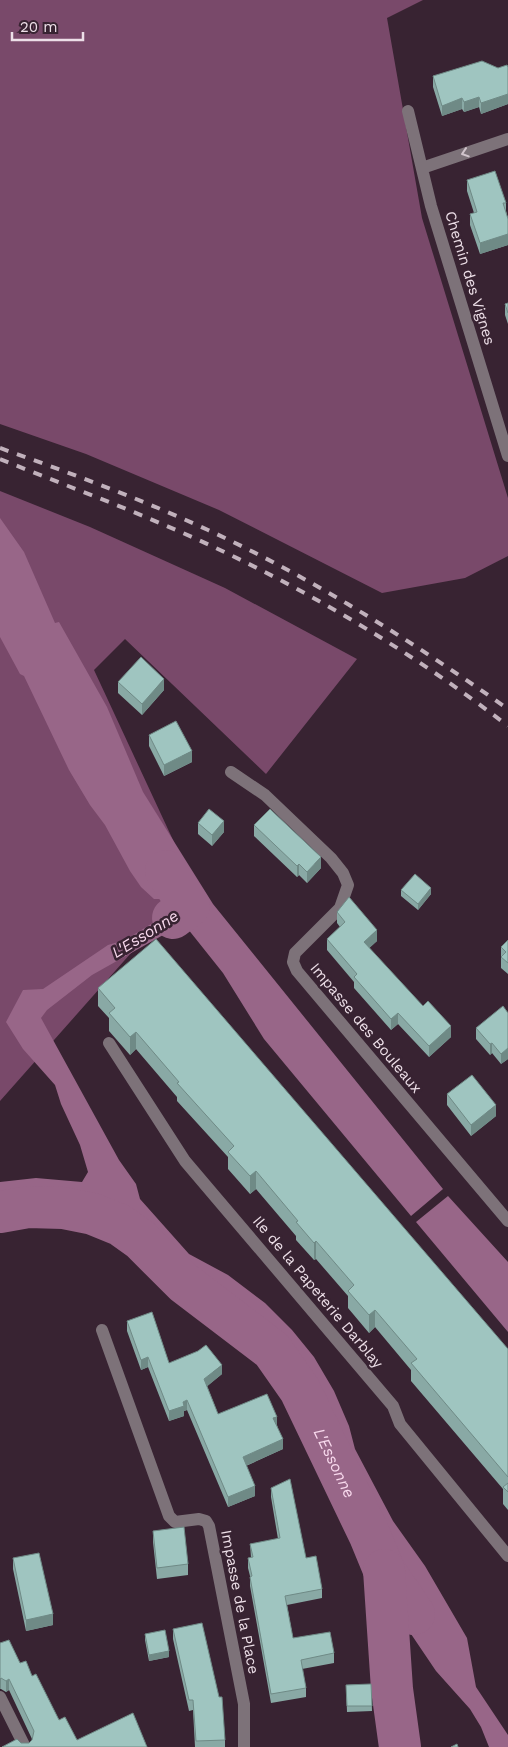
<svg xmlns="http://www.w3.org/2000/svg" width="508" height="1747" viewBox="0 0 508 1747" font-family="'Work Sans',sans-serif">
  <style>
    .forest { fill: #79496a }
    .water { fill: #986688 }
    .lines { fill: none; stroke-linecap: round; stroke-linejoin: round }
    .river { stroke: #986688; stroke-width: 42 }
    .minor { stroke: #7d7279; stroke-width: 12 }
    .rail { stroke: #c1b1bc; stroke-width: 4; stroke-dasharray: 9 9; stroke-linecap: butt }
    .wall { fill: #89a9a5 }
    .shaded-wall { fill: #6f8a86 }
    .building { fill: #9fc5c0; stroke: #6f8a86 }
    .oneway { stroke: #d1c4cc }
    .labels { text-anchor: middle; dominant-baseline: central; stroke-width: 5; stroke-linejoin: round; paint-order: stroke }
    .street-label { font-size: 15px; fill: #eddfe8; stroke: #382332 }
    .water-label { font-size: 16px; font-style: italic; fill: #f8d9ed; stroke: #382332 }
  </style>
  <rect width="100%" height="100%" fill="#382332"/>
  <path class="forest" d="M0 0H423L387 18 422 218 508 498V556L465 578 382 593 219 510 86 454 0 424Z
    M0 491 90 527 225 588 357 659 266 774 125 639 94 670 193 883 0 1101Z"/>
  <path class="water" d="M0 518 24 552 55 623 59 622 107 707 143 792 213 904 443 1189 411 1216 264 1039 223 973 164 899H154L141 887 130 871 105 825 90 805 69 770 24 676 20 674 0 637Z
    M169 913 176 922 172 930 92 975 47 1010 41 1018 119 1160 136 1184 140 1199 189 1254 228 1275 265 1303 292 1330 314 1357 334 1391 349 1426 355 1449 393 1521 425 1566 467 1638 476 1687 508 1735V1747H489L481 1727 470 1709 436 1671 411 1634 397 1606 370 1536 300 1390 272 1350 184 1283 141 1240 120 1225 93 1214 64 1208 28 1207 0 1212V1182L36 1178 82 1182 88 1172 80 1145 61 1104 55 1085 23 1049 6 1022 23 990 43 989 108 945 125 940Z
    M448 1196 508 1262V1332L416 1222Z"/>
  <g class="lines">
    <g class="river">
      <path d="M166 871 189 906 173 918"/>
      <path id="s1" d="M0 1212 28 1207 63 1208 93 1214 120 1225 141 1240 184 1283 272 1350 300 1390 370 1536 384 1570 414 1614"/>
      <path d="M384 1570 392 1689 400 1747"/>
    </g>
    <path class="minor" d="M408 111 431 206 508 456
      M422 168 508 139
      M231 772 265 795 331 858 343 873 348 885 340 908 295 953 293 962 297 971 508 1221
      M109 1043 185 1161 393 1406 400 1424 508 1556
      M102 1330 169 1516 175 1522 199 1519 206 1521 209 1526 244 1704V1747
      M0 1697 25 1747"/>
    <path class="rail" d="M0 448C70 473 141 499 208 530 314 579 413 642 508 709
      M0 459C54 481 109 501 162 524 285 576 403 645 508 726"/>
  </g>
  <path class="wall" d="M508 67V104L481 114 479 107 464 112 462 109 442 116 433 87V76Z
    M467 180 506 203V211L508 219V245L480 254 470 225V214L474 213 467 191Z
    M508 303V324L505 315V304Z
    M118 682 164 690 142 715 118 693Z
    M149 735 192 762 164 776 149 746Z
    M198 823 224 832 212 846 198 834Z
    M254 825 321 868 307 883 299 875 297 877 254 836Z
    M401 890 431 894 418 910 401 896Z
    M337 912 377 941 369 948 451 1037 429 1057 398 1024 391 1030 354 988V982L327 950V939L340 927 337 923Z
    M508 940V974L501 968V947Z
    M98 988 508 1349V1510L503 1504V1489L411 1381V1370L375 1327 369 1333 348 1308V1296L316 1259 314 1260 296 1240V1236L256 1189 250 1194 228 1169V1157L177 1101V1097L136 1049 130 1055 109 1031V1018L98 1006Z
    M508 1013V1059L501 1064 492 1053 490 1055 476 1039V1028Z
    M447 1094 496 1116 471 1136 447 1105Z
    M127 1321 169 1363 222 1374 207 1386 218 1414 277 1425 283 1449 246 1466 255 1496 228 1507 187 1410 184 1411V1416L169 1421 148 1367 141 1370 127 1331Z
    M271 1488 322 1589V1598L287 1605 293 1638 334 1653V1663L302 1669 306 1688V1697L271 1703 250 1586V1576L248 1568V1558H251L250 1544 278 1539 271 1497Z
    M153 1531 188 1564V1575L157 1579 153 1542Z
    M13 1558 53 1625 26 1631 13 1569Z
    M173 1629 225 1740V1747H195L193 1710 189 1711 173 1639Z
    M145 1634 169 1657 149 1661 145 1640Z
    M0 1643 32 1676 59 1720 77 1740 147 1747 21 1743H29L32 1740V1739L9 1690 6 1692 1 1689H0Z
    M371 1684 372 1711 347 1712 346 1685Z"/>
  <path class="shaded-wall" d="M508 94V104L481 114V103Z
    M479 97V107L464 112V102Z
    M462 98V109L442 116V106Z
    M508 234V245L480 254V243Z
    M164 679V690L142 715V704Z
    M192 751V762L164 776V765Z
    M224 821V832L212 846V835Z
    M321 857V868L307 883V872Z
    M299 864V875L297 877V866Z
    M431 888V894L418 910V904Z
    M377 930V941L364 953V942Z
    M398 1013V1024L391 1030V1019Z
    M451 1026V1037L429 1057V1046Z
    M136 1032V1049L130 1055V1037Z
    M492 1043V1053L490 1055V1044Z
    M508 1048V1059L501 1064V1054Z
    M496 1105V1116L471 1136V1125Z
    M256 1171V1189L250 1194V1176Z
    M316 1241V1259L314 1260V1243Z
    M375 1310V1327L369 1333V1315Z
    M148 1357V1367L141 1370V1360Z
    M222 1365V1374L204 1389V1379Z
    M187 1400V1410L184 1411V1416L169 1421V1411L183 1402Z
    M277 1417V1427L273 1418Z
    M283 1439V1449L243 1467V1457Z
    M255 1486V1496L228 1507V1497Z
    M53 1614V1625L26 1631V1620Z
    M169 1651V1657L149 1661V1655Z
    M1 1678V1689H0V1679Z
    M9 1679V1690L6 1692V1681Z"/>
  <path class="building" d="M482 61 498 68 507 65 508 67V94L481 103 479 97 464 102 462 98 442 106 433 76Z
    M495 171 506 203H503L508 219V234L480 243 470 214 477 212 467 180Z
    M508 303V313L505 304Z
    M141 657 164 679 142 704 118 682Z
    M176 721 192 751 164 765 149 735Z
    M209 809 224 821 212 835 198 823Z
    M270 809 321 857 307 872 299 864 297 866 254 825Z
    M415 874 431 888 418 904 401 890Z
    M349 897 377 930 364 942 423 1006 428 1001 451 1026 429 1046 398 1013 391 1019 354 977 357 974 327 939 345 922 337 912Z
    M156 939 508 1349V1477L411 1363 417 1359 375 1310 369 1315 348 1291 354 1285 316 1241 314 1243 296 1222 298 1221 256 1171 250 1176 228 1152 234 1146 177 1083 179 1082 136 1032 130 1037 109 1013 115 1008 98 988Z
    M508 940V963L501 957 506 952 501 947Z
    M503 1006 508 1013V1048L501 1054 492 1043 490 1044 476 1028Z
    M472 1075 496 1105 471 1125 447 1094Z
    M152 1312 169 1363 198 1351 206 1345 222 1365 204 1379 218 1414 267 1394 277 1417 273 1418 283 1439 243 1457 255 1486 228 1497 187 1400 183 1402 184 1406 169 1411 148 1357 141 1360 127 1321Z
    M290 1479 306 1558 316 1556 322 1589 285 1596 293 1638 330 1632 334 1653 301 1660 306 1688 271 1694 250 1577 252 1576 248 1558 253 1557 250 1544 280 1538 271 1488Z
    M508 1483V1492L503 1487Z
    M184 1527 188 1564 157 1568 153 1531Z
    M39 1553 53 1614 26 1620 13 1558Z
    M202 1623 219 1697H222L225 1740 196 1741 193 1700H189L173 1629Z
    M165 1630 169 1651 149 1655 145 1634Z
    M9 1640 20 1663 26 1661 32 1676 36 1674 59 1720 65 1717 77 1740 133 1713 147 1747H2L17 1739 21 1743H29L32 1740 34 1731 9 1679 6 1681 1 1678 0 1679V1643Z
    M371 1684 372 1706H347L346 1685Z
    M457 1744 458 1747H451Z"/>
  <defs><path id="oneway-chevron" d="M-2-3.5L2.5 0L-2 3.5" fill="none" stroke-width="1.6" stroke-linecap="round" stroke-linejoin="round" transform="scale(1.25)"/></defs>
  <use class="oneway" href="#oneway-chevron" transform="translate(465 153) rotate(162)"/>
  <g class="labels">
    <g class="street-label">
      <text transform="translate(470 278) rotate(73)">Chemin des Vignes</text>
      <text transform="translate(366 1028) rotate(50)">Impasse des Bouleaux</text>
      <text transform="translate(318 1292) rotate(50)">Ile de la Papeterie Darblay</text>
      <text transform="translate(240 1602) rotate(79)">Impasse de la Place</text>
    </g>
    <g class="water-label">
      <text transform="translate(145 934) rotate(-32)">L'Essonne</text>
      <text stroke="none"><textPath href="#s1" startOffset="450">L'Essonne</textPath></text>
    </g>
  </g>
  <path d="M12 32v8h71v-8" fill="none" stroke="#eddfe8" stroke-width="2.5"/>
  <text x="20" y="32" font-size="15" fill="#eddfe8" stroke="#382332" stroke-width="4" paint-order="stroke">20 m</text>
</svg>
